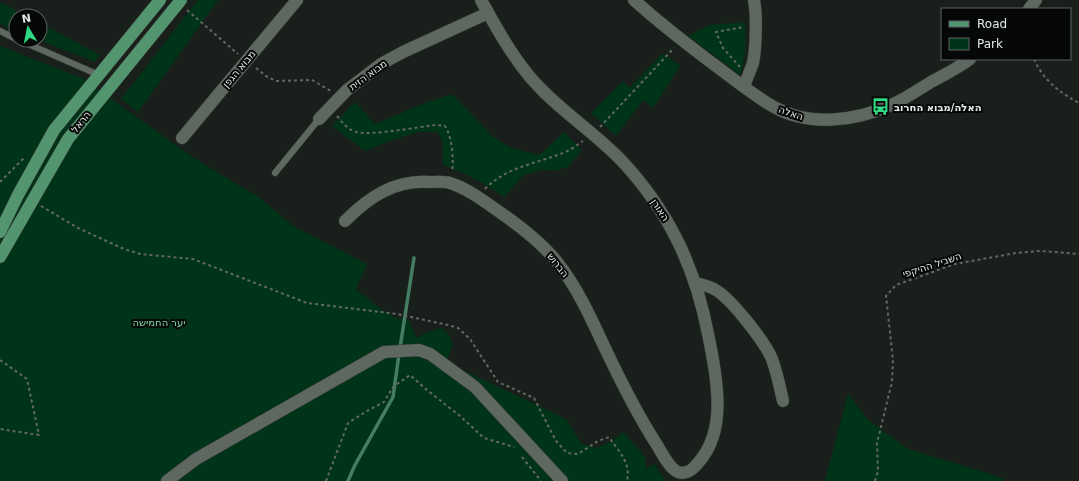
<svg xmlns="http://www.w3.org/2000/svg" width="1079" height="481" viewBox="0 0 1079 481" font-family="'DejaVu Sans',Heebo,sans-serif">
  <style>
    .green { fill: #003419 }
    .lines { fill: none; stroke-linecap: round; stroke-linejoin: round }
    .stream { stroke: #457d62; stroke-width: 3.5 }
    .service-casing { stroke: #363a37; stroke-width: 7 }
    .minor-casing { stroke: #363a37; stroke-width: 13 }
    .tertiary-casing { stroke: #363a37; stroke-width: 13 }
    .primary-casing { stroke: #363a37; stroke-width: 13 }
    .path { stroke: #626864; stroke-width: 2; stroke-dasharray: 3 3; stroke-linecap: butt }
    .service { stroke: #5f6761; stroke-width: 6 }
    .minor { stroke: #5f6761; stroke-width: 12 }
    .tertiary { stroke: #5f6761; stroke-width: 12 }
    .primary { stroke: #53956e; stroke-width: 12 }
    .labels { text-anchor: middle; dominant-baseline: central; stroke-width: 4; stroke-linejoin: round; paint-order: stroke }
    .street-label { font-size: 10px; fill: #e5eae6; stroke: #060807 }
    .poi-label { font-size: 10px; font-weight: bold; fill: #e5eae6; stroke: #060807; text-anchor: start }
    .park-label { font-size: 10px; fill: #7fdca2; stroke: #060807 }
  </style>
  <rect width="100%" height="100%" fill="#191f1b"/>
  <path class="green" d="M198 0H218L138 112 121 99Z
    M0 2 26 16H16V31L5 27 0 22Z
    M745 22C746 42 746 56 740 75L688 36 710 25Z
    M40 23 100 55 95 62 39 40Z
    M0 46 82 78 191 156 223 176 259 197 293 226 367 264 356 289 382 310 398 319 407 318 417 338 427 332 442 328C458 343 452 345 446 362L566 419 581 443 595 448 611 442 623 432 645 457 646 469 654 464 666 481H0Z
    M663 53 680 66 653 108 643 100 616 136 591 113 623 81 630 88Z
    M452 94 492 136 511 148 540 155 564 132 582 150 568 167 557 170H541L524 175 504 197C483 183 467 173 443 165V143L438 132H418L392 140 365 151 332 126 355 102 375 124 420 105Z
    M848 394 868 420 908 449 1003 478 1004 481H825Z"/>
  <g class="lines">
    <path class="stream" d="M400 348 414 258
      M348 481 355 465 393 397 399 354"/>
    <defs>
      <path id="service" d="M0 31 16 39
        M19 40 99 75
        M275 173 319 119"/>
      <path id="minor" d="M744 86C747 79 750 71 753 63 756 49 757 15 754 0
        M319 119 347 90 381 64 403 52 488 13
        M182 138 297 0
        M345 221C369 197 394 180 429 182 436 182 444 181 450 183 469 189 485 202 501 213 521 227 542 243 557 262 577 287 591 318 604 346 620 380 637 414 657 445 662 453 668 466 676 471 680 474 687 473 691 470 692 470 698 463 698 463 716 443 719 417 717 392 716 373 712 353 708 334 695 266 668 210 621 160 592 130 556 108 530 77 510 53 496 27 481 0
        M696 283C702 285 709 286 714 289 730 297 765 342 772 359 777 373 780 387 783 401
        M167 481 196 459 384 352 419 350 430 354 475 387 562 481"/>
      <path id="tertiary" d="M634 0C663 26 693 49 724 72 740 84 756 97 774 107 809 127 856 121 891 105 905 99 918 90 931 82 944 75 958 68 970 59
        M1029 9 1036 0"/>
      <path id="primary" d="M0 232 18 195 54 130 160 0
        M0 257 68 139 181 0"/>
    </defs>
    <use href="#service" class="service-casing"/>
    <use href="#minor" class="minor-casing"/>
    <use href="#tertiary" class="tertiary-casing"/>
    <use href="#primary" class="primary-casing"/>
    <path class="path" d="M187 10 238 54
      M1034 59C1044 81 1059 92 1079 103
      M740 67 723 48 716 32 744 27
      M256 68 266 76 276 81 312 80 331 91
      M337 116C343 123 347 129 356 132 368 136 420 127 435 125L445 126C452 136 454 160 452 171
      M600 127 674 48
      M0 182 25 157
      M485 189C508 165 542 163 570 150 574 147 579 144 583 141
      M41 206 78 228 124 249 140 254 193 259 307 303 397 314 448 325 458 328 470 339 498 382 534 398 556 441 567 453 578 454 598 441 609 437C619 452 631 462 627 481
      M0 360 27 379 39 435 0 429
      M522 457 541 481
      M326 481 348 423 367 411 384 402 393 387 410 375 427 390 460 416 484 438 514 447
      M875 481 878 471 877 443 892 382 893 360 886 296 896 285 955 264 1016 253 1041 251 1079 254"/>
    <use href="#service" class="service"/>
    <use href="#minor" class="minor"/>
    <use href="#tertiary" class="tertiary"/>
    <use href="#primary" class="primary"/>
  </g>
  <defs>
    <symbol id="bus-bare" viewBox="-9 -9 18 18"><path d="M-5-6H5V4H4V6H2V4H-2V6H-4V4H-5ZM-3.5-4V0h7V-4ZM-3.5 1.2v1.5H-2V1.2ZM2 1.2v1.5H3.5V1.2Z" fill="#2fd883" stroke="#060807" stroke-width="2.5" paint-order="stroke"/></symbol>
  </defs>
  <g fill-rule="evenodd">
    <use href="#bus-bare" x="868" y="94" width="25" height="25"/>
  </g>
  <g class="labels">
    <g class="street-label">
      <text transform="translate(239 69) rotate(-50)">מבוא הגפן</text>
      <text transform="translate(368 75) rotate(-36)">מבוא הזית</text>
      <text transform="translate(791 113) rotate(19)">האלה</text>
      <text transform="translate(81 122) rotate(-51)">הראל</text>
      <text transform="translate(660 210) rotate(57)">האורן</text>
      <text transform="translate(558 265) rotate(52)">הברוש</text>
      <text transform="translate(932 265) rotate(-18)">השביל ההיקפי</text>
    </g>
    <g class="poi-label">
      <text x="894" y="107">האלה/מבוא החרוב</text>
    </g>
    <g class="park-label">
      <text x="159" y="322">יער החמישה</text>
    </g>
  </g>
  <rect x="941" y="8" width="130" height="52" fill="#060807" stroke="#5f6260"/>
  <rect x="949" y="21" width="20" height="6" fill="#53956e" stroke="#5f6260"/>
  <text x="977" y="28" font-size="12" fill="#e5eae6">Road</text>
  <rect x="949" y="38" width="20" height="12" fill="#003419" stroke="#5f6260"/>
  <text x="977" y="48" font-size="12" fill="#e5eae6">Park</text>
  <g transform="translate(28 28) rotate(350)"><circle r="19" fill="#060807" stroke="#5f6260"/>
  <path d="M0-3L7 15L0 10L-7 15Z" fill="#2fd883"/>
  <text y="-6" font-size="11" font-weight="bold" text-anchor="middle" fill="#e5eae6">N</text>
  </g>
</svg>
